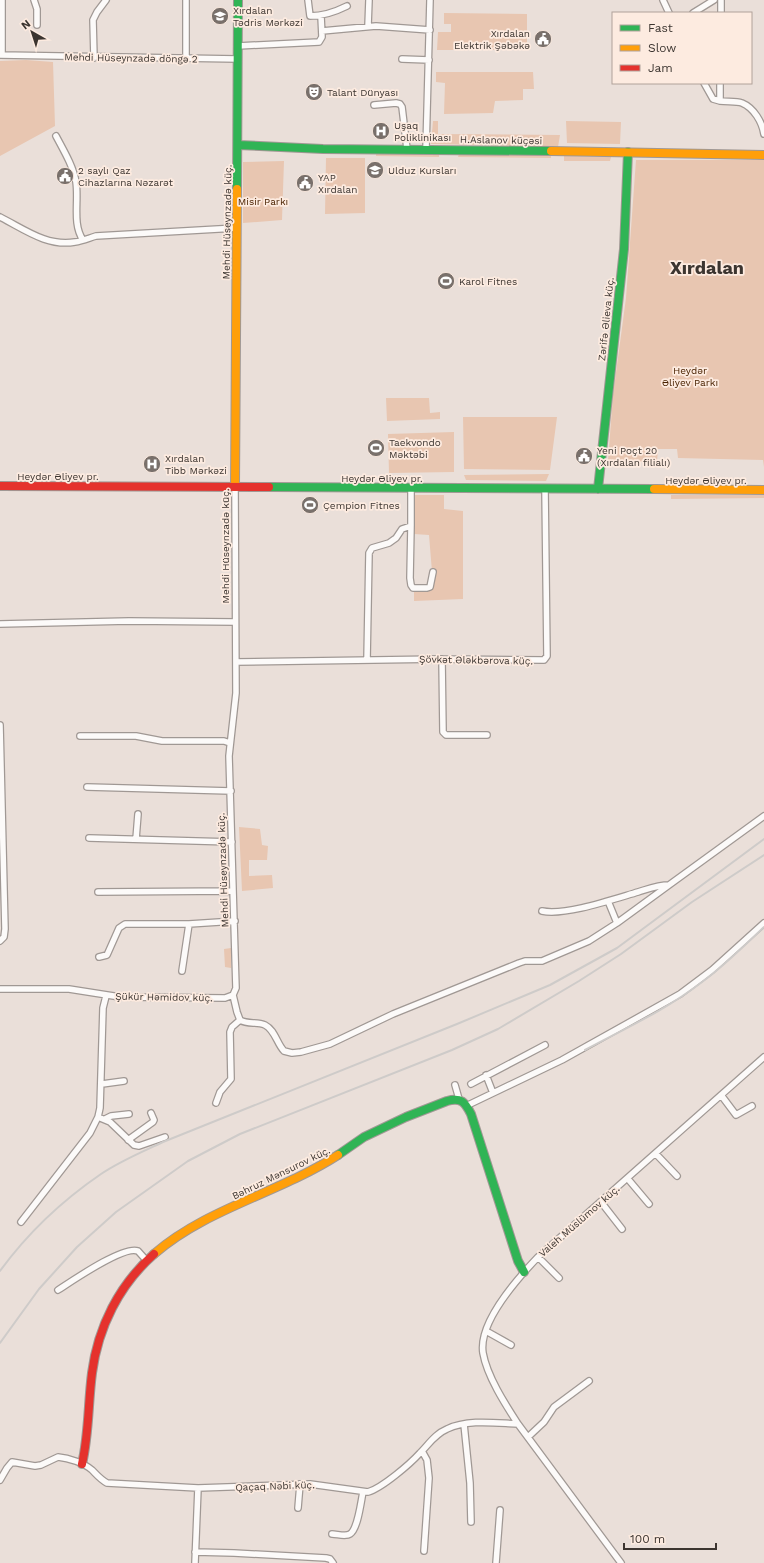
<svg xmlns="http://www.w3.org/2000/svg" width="764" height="1563" viewBox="0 0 764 1563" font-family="'Work Sans',sans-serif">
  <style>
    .green { fill: #e8c6b1 }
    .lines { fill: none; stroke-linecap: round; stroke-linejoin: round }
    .street-casing { stroke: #a09894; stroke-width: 8 }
    .fast-casing { stroke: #a09894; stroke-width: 10 }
    .slow-casing { stroke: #a09894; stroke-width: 10 }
    .jam-casing { stroke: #a09894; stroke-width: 10 }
    .street { stroke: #fcfaf9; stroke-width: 5.5 }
    .fast { stroke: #30b455; stroke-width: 8 }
    .slow { stroke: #ff9f0a; stroke-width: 8 }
    .jam { stroke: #e5322d; stroke-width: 8 }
    .rail { stroke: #cecbc9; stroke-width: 2 }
    .labels { text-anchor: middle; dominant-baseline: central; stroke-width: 3.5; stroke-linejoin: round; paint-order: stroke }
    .poi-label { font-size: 10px; fill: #3c3530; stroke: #fdebe0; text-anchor: start }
    .street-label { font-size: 10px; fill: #3c3530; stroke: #fdebe0 }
    .park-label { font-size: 10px; fill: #492201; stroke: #fdebe0 }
    .town-label { font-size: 18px; font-weight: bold; fill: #3c3530; stroke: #fdebe0 }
  </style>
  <rect width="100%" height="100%" fill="#eadfd9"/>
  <path class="green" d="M444 13 527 14V50H437L438 32H451V24H444Z
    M26 60 53 62 55 126 0 156V61Z
    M436 72H533L534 89H523V100L495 101 493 113 444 114 445 83 436 82Z
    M433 121H438V134L560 135 558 147 431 144Z
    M566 121 621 122 620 144 567 143Z
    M376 153 439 154V157L376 156Z
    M459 154 551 155V158L458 157Z
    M564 156 611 157 610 161H564Z
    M326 158H365V213L325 214Z
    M636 160H764V467L763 460 678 458 677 449H658L657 462 608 461 613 395 626 298Z
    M284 161 282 220 243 223V162Z
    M386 398H429L430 413 440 412V419L387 421Z
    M463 417H557L550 470 464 469Z
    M454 432V472L389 473 388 434Z
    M549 474 546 481 466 480 464 475Z
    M414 495H444V509L463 511V599L414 601V586L433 584 429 535 414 534Z
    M671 495H764V498L671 499Z
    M239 827 260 829 262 845 268 846 267 860H249V876L272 875 273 888 242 891Z
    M231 948V968L225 967 224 949Z"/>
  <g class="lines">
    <defs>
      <path id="street" d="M34 0 37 9V25
        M186 0V58
        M308 0 310 16C324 16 335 12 347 6
        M663 0 669 13
        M693 13 714 0
        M721 13V0
        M368 26 369 0
        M322 31 376 26 430 30
        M238 46 319 42 322 37 321 16
        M0 55 238 59
        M2 55V0
        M94 58 93 20 97 12 106 0
        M402 59 429 60
        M704 83 713 99 720 101
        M720 83V101C727 102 736 101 742 103 754 108 762 122 764 134
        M374 105 396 103 400 104 402 107 407 149
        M56 136C64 151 73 166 76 182 79 201 72 224 83 240
        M426 149 430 0
        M0 217C24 229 47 247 75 242 83 241 89 238 96 236L236 228
        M411 526 410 578 411 585 413 588H427L430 587 433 572
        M0 624 129 621 235 622
        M442 659 443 732 446 735H487
        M367 660 369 553 372 548 389 543 396 538 402 529 411 526V488
        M236 662 442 659 544 660 547 656 545 489
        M0 725 5 929 4 937 0 941
        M80 736H136L162 741H224L230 743
        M87 787 231 791
        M89 838 232 842
        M136 839 138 814
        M98 892 233 891
        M608 901 617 923
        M542 911C565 916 614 899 638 892 648 889 658 885 669 885L764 816
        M99 957 107 955 119 928 125 924H189L235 921
        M182 971 189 924
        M0 989H69L120 997 225 998 233 995
        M233 995 236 988 229 756 236 693 235 487
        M233 995 237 1012 240 1020C248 1025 257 1021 265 1025 275 1030 277 1044 284 1051L292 1053 301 1052 330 1044 393 1014 519 963 525 961H542L589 941 617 923 669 885
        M486 1075 493 1093
        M102 1084 124 1081
        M471 1084 545 1045
        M455 1085 459 1099
        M721 1095 736 1115 752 1106
        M216 1103 220 1092 231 1079 230 1032 232 1027 240 1020
        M466 1106 562 1060 680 994 712 970 764 923
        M98 1117 110 1122 134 1145 139 1146 165 1137
        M105 1119 111 1116 129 1114
        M128 1140 153 1122 154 1120 151 1113
        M656 1154 677 1176
        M628 1179 649 1204
        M601 1202 622 1229
        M21 1222 90 1133 98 1117 100 1108 103 1008 106 996
        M538 1257 559 1278
        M58 1290C72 1281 124 1245 138 1251L147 1261
        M486 1331 511 1345
        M464 1424 470 1483 471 1522
        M518 1424C505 1404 487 1376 483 1353 478 1322 518 1278 538 1257L764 1057
        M528 1437 544 1422 554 1407 589 1381
        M422 1451 427 1460 429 1478 424 1551
        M0 1480 7 1468 12 1462 35 1466 41 1465 58 1457C69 1458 84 1463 92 1470 97 1475 100 1479 107 1483L198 1488 310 1484 368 1492C382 1488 410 1464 420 1453 429 1444 435 1434 447 1429 468 1419 495 1423 518 1424L621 1563
        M298 1508 300 1484
        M332 1534C337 1534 346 1537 350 1534 358 1529 361 1501 363 1492
        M195 1552 234 1553 326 1558 330 1559 333 1563
        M195 1563 198 1488
        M496 1563 500 1510"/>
      <path id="fast" d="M238 145 323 149 551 151
        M237 189 238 0
        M269 487 654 489
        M598 489 624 249 628 152
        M338 1155 364 1137 406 1117 447 1101C461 1097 465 1102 471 1114L518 1261 524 1272"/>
      <path id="slow" d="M551 151 764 155
        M235 487 237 189
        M654 489 764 490
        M154 1254C207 1208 279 1193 338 1155"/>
      <path id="jam" d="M0 486 269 487
        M82 1464C89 1434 88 1404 92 1373 98 1327 119 1285 154 1254"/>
    </defs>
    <use href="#street" class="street-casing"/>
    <use href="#fast" class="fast-casing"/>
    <use href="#slow" class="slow-casing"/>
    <use href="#jam" class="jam-casing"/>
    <use href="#street" class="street"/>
    <use href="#fast" class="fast"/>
    <use href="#slow" class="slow"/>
    <use href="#jam" class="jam"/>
    <path class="rail" d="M585 1050C624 1029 666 1010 702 982 724 966 744 946 764 927
      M0 1271C27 1234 63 1200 101 1174 120 1161 142 1152 163 1142L457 1024 550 985 617 948 764 839
      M0 1343 39 1289 77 1247 116 1212 188 1161 240 1134 452 1050 498 1029 579 981 621 954 692 902 764 855"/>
  </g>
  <defs>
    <symbol id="university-disc" viewBox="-11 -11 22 22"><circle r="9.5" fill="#79706b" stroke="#fdebe0"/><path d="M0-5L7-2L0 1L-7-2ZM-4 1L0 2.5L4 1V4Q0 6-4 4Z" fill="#fff"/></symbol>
    <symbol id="civic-disc" viewBox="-11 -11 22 22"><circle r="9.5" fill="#79706b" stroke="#fdebe0"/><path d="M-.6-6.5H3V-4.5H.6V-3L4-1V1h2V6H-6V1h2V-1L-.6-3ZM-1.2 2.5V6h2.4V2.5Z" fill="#fff"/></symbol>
    <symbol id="theatre-disc" viewBox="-11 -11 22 22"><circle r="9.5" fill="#79706b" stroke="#fdebe0"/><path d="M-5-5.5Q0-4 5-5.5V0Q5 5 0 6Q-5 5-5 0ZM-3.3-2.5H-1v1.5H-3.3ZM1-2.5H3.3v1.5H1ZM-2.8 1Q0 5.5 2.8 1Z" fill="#fff"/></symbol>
    <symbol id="hospital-disc" viewBox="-11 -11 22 22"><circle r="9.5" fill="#79706b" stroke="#fdebe0"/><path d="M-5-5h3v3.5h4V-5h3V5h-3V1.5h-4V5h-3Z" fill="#fff"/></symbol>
    <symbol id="stadium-disc" viewBox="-11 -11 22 22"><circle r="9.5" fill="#79706b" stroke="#fdebe0"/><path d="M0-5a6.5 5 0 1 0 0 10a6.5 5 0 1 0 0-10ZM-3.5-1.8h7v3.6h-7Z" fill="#fff"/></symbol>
  </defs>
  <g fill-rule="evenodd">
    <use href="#university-disc" x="210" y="6" width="20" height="20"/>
    <use href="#civic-disc" x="533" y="29" width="20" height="20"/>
    <use href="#theatre-disc" x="304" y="82" width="20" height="20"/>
    <use href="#hospital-disc" x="371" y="121" width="20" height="20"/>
    <use href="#university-disc" x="365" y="160" width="20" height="20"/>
    <use href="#civic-disc" x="55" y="166" width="20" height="20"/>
    <use href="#civic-disc" x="295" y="173" width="20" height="20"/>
    <use href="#stadium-disc" x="436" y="271" width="20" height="20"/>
    <use href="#stadium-disc" x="366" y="438" width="20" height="20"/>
    <use href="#civic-disc" x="574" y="446" width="20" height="20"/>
    <use href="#hospital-disc" x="142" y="454" width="20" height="20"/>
    <use href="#stadium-disc" x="300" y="495" width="20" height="20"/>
  </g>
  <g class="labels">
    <g class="poi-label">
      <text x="233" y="10">Xırdalan<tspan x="233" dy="12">Tədris Mərkəzi</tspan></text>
      <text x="530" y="33" text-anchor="end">Xırdalan<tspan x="530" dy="12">Elektrik Şəbəkə</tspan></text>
      <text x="327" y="92">Talant Dünyası</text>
      <text x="394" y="125">Uşaq<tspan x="394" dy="12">Poliklinikası</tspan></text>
      <text x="78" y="170">2 saylı Qaz<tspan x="78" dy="12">Cihazlarına Nəzarət</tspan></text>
      <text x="388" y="170">Ulduz Kursları</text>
      <text x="318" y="177">YAP<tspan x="318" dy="12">Xırdalan</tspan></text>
      <text x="459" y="281">Karol Fitnes</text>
      <text x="389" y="442">Taekvondo<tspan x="389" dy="12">Məktəbi</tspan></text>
      <text x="597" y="450">Yeni Poçt 20<tspan x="597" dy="12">(Xırdalan filialı)</tspan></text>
      <text x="165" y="458">Xırdalan<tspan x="165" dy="12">Tibb Mərkəzi</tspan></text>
      <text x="323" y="505">Çempion Fitnes</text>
    </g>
    <g class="street-label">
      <text transform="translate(131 58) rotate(1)">Mehdi Hüseynzadə döngə 2</text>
      <text transform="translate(501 140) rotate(1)">H.Aslanov küçəsi</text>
      <text transform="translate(227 222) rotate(-89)">Mehdi Hüseynzadə küç.</text>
      <text transform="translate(606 319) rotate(-84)">Zərifə Əlieva küç.</text>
      <text x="58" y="476">Heydər Əliyev pr.</text>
      <text x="382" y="478">Heydər Əliyev pr.</text>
      <text x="706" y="480">Heydər Əliyev pr.</text>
      <text transform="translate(225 546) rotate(-90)">Mehdi Hüseynzadə küç.</text>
      <text transform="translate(476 660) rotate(1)">Şövkət Ələkbərova küç.</text>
      <text transform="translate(223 870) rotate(-92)">Mehdi Hüseynzadə küç.</text>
      <text transform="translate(164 997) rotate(1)">Şükür Həmidov küç.</text>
      <text transform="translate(281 1173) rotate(-26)">Bəhruz Mənsurov küç.</text>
      <text transform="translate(579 1221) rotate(-41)">Valeh Müslümov küç.</text>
      <text transform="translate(275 1486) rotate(-2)">Qaçaq Nəbi küç.</text>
    </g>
    <g class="park-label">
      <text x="263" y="201">Misir Parkı</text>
      <text x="690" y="370">Heydər<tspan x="690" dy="12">Əliyev Parkı</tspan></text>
    </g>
    <g class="town-label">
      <text x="707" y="267">Xırdalan</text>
    </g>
  </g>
  <rect x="612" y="12" width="140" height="72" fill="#fdebe0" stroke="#b0a29a"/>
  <rect x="620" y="25" width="20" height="6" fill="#30b455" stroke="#b0a29a"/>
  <text x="648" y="32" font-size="12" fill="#3c3530">Fast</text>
  <rect x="620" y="45" width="20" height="6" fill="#ff9f0a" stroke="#b0a29a"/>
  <text x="648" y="52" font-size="12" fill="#3c3530">Slow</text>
  <rect x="620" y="65" width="20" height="6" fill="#e5322d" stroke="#b0a29a"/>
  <text x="648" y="72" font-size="12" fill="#3c3530">Jam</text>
  <g transform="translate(32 32) rotate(321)" stroke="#fdebe0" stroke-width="3" paint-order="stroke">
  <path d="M0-3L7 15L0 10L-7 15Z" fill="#3c3530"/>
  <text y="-6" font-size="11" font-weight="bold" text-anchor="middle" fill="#3c3530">N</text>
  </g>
  <path d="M624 1543v6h92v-6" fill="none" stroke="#3c3530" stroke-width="2"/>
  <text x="630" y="1543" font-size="12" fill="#3c3530" stroke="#fdebe0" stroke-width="3" paint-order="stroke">100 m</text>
</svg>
